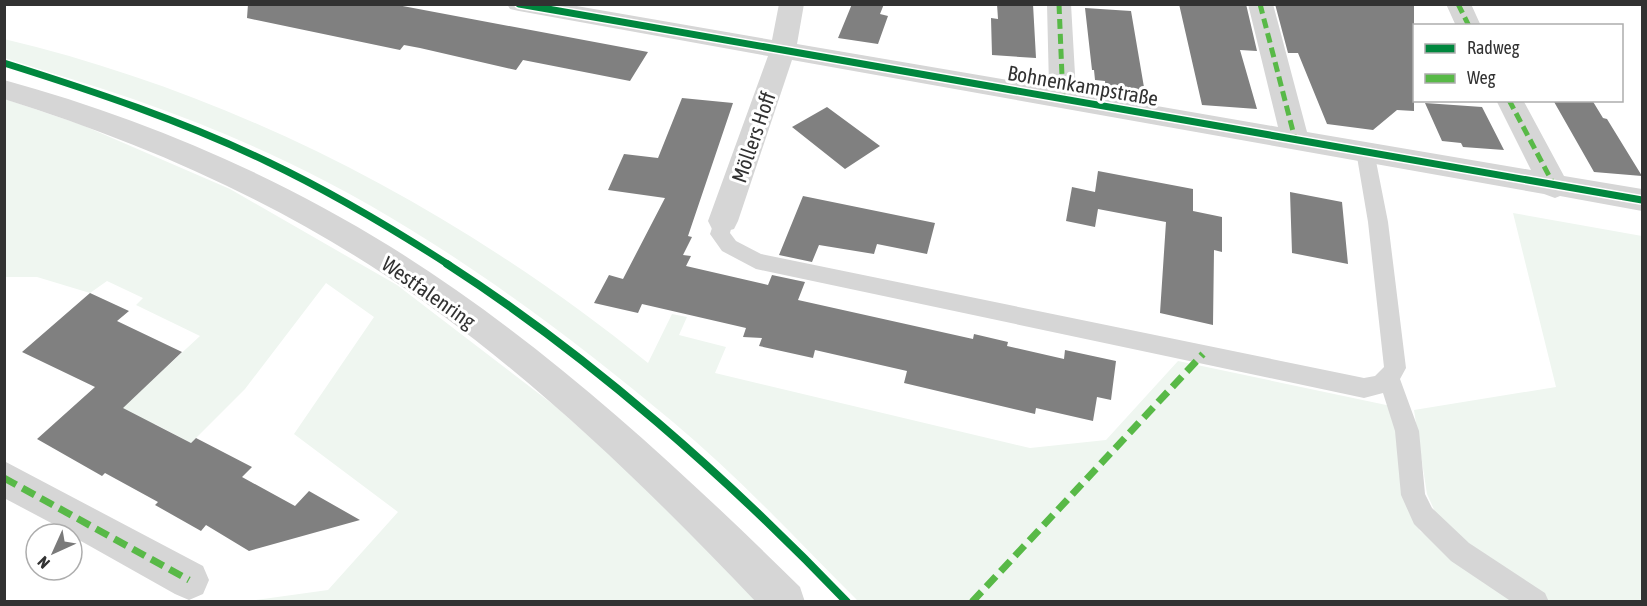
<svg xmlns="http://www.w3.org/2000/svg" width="1647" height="606" viewBox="0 0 1647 606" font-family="'Asap Condensed',sans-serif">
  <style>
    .green { fill: #eff6f0 }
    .building { fill: #808080 }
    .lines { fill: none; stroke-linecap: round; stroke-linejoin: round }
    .service { fill: #d6d6d6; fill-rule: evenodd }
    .minor { fill: #d6d6d6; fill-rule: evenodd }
    .tertiary { fill: #d6d6d6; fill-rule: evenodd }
    .quiet-far1 { stroke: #58b947; stroke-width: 5; stroke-dasharray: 10 5; stroke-linecap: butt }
    .quiet { stroke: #58b947; stroke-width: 7; stroke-dasharray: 14 7; stroke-linecap: butt }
    .cycleway-far1-casing { stroke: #fff; stroke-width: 10 }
    .cycleway-casing { stroke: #fff; stroke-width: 12 }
    .cycleway-far1 { stroke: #00873e; stroke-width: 7 }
    .cycleway { stroke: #00873e; stroke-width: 8 }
    .labels { text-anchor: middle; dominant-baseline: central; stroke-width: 6; stroke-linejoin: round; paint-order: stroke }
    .street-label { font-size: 21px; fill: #323232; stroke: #fff }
  </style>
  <rect width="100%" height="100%" fill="#fff"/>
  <path class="green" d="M4 39C240 95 460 211 648 363L672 314 687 317 679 335 726 347 715 373 1030 448 1106 440 1178 361 1391 406 1408 503 1420 531 1526 601H858C798 541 739 477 673 422 554 323 426 228 285 161 195 118 101 86 5 60Z
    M5 99 82 125 230 189 397 285 555 406 667 506 759 601H248L328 590 398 512 294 434 374 317 326 283 245 389 191 443 155 424 151 427 120 410 200 336 136 305 143 298 107 281 90 293 37 277H5Z
    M1513 213 1642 236V601H1548L1440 523 1427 494 1414 410 1556 387Z"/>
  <path class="building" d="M248 4H392L648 52 630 81 523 60 516 70 420 48 404 45 400 50 247 18Z
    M852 4H884L880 14 888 16 878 44 838 38Z
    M997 4H1033L1036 58 992 55 991 18 998 19Z
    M1179 4H1246L1257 51 1240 50 1257 109 1202 105Z
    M1275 4H1414V111L1397 110 1373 130 1327 124 1298 53H1288Z
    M1085 8 1131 11 1146 99 1106 92 1105 81 1095 80 1094 70H1092Z
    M682 98 733 103 688 236 692 237 683 255 691 256 686 266 768 285 772 275 805 282 798 300 973 339 974 334 1008 342 1007 346 1064 359 1065 350 1116 361 1111 400 1097 397 1093 421 1036 408 1035 414 904 383 907 371 815 350 813 358 759 346 762 338 743 337 746 328 642 304 638 313 594 303 609 275 623 279 665 198 608 190 624 154 658 158Z
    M1553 100H1592L1603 118 1607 119 1642 176 1594 172Z
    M1425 103 1482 107 1504 150 1463 147 1461 143 1442 141Z
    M827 107 880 146 845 169 792 127Z
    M1098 171 1193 189V211L1222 217V252L1214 250 1213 325 1160 313 1166 222 1098 209 1095 227 1066 221 1072 187 1095 192Z
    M1290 192 1342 202 1348 264 1292 253Z
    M803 196 935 223 927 254 877 244 874 254 819 245 812 262 779 255Z
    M90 293 129 311 117 321 182 352 123 408 191 443 196 438 252 467 242 477 295 506 309 491 360 520 249 551 206 525 201 531 155 505 158 502 105 473 102 476 37 439 95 387 22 352Z"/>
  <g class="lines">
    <path class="service" d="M1365 145 1371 146 1374 151 1388 222 1406 368 1400 379 1419 431 1425 494 1432 508 1469 543 1545 593 1549 602H1512L1451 561 1414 524 1401 495 1395 431 1383 393 1364 398 756 269 722 251 710 234 716 216 723 214 730 216 733 221 730 233 736 241 761 254 1364 378 1375 376 1384 367 1368 222 1356 151 1359 146Z"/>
    <path class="minor" d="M507 4H565L772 40 779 4H804L797 44 1049 87 1047 4H1071L1076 92 1278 127 1248 4H1273L1307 132 1531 170 1496 100H1523L1564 176 1642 189V211L1560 196 1555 198 1544 194 792 60 738 221 734 229 723 232 712 229 708 221 768 56 519 11 510 9Z
      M1446 4H1471L1481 26H1456Z
      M4 461 203 566 209 580 203 594 189 600 175 594 72 536V534L4 498Z"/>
    <path class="tertiary" d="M4 80C139 117 272 173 391 247 542 341 674 463 800 587L805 602H756C638 478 512 356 368 264 255 192 132 139 4 99Z"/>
    <path class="quiet-far1" d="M1059 4 1063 100
      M1260 4 1295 139
      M1458 4 1469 26
      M1509 100 1555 187"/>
    <path class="quiet" d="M4 478 189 580
      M972 602 1203 354"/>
    <defs>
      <path id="cycleway-far1" d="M519 4 1642 200
        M4 63C93 91 183 121 268 162 331 192 390 227 449 265"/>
      <path id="cycleway" d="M447 264C590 356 729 479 847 602"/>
    </defs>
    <use href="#cycleway-far1" class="cycleway-far1-casing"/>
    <use href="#cycleway" class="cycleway-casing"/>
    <use href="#cycleway-far1" class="cycleway-far1"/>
    <use href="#cycleway" class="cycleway"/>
  </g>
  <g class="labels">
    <g class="street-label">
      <text transform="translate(1083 85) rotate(10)">Bohnenkampstraße</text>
      <text transform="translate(753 137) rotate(-71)">Möllers Hoff</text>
      <text transform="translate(429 292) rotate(35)">Westfalenring</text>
    </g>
  </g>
  <rect width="1647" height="606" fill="none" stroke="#323232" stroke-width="12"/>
  <rect x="1413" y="24" width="210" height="78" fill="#ffffff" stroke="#adadad" stroke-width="1.5"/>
  <rect x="1425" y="44" width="30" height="9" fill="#00873e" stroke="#adadad" stroke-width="1.5"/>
  <text x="1467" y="54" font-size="18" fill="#323232">Radweg</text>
  <rect x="1425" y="74" width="30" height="9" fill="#58b947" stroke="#adadad" stroke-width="1.5"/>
  <text x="1467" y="84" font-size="18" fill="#323232">Weg</text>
  <g transform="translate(54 552) rotate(225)"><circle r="28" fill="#ffffff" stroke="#adadad" stroke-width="1.5"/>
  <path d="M0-4.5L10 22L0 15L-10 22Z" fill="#7a7a7a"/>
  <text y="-9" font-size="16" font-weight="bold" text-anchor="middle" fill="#323232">N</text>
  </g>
</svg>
